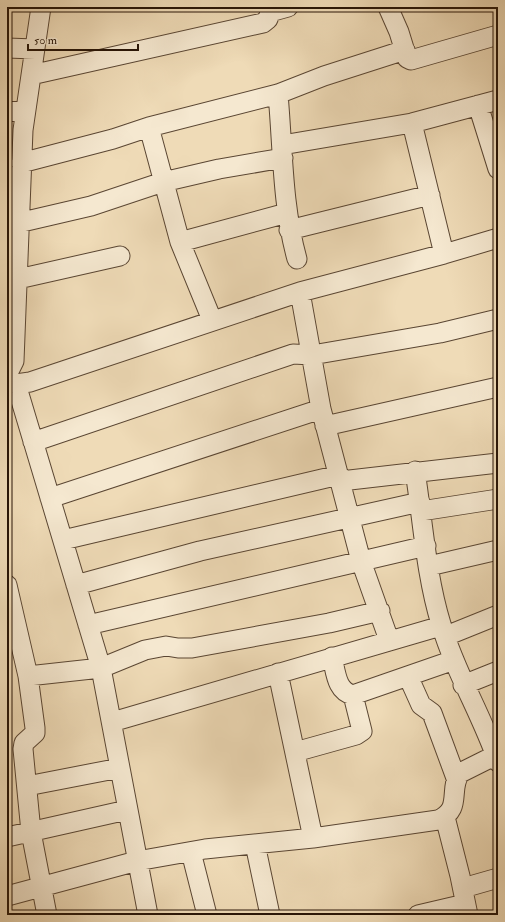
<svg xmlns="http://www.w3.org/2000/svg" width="505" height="922" viewBox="0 0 505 922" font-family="'IM FELL Double Pica',serif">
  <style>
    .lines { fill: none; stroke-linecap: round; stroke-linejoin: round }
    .minor-casing { stroke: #5a4633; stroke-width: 21 }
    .minor { stroke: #f5e8d0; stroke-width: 19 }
  </style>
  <rect width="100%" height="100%" fill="#efdbb7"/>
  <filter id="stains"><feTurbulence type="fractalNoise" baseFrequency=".005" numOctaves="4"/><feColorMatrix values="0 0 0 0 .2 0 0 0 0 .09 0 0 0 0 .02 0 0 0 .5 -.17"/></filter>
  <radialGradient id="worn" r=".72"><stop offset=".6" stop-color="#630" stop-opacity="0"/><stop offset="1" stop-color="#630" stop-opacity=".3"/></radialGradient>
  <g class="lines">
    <defs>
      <path id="minor" d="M388 7 399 32 407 58 411 60 498 35
        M7 48 35 49
        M31 75 263 23 268 19 270 12 288 7
        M278 94C283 149 282 205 297 259
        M478 105 498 169
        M7 112 26 110
        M412 123 444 254
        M149 127 180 242 212 320
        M282 145 412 123 498 100
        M21 163 113 139 149 127 278 94 324 76 405 50
        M18 223 91 206 163 182 219 169 283 158
        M289 230 430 195
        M180 242 287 213
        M18 279 120 256
        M300 292 321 409 361 561 389 640
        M7 375 14 361 23 130 41 7
        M7 382 16 384 30 382 300 292 444 254 498 238
        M16 384 101 668 148 915
        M325 426 498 387
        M33 442 293 354 312 355 440 333 498 319
        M415 471C423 522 426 575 441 624 455 672 482 715 498 762
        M341 481 498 463
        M50 498 321 409
        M421 511 498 499
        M63 540 339 475
        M429 566 498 550
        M7 585 28 676 35 728V733L24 743 23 749 31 832 47 915
        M76 585 200 551 420 502
        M88 625 426 546
        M446 636 498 615
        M332 657C336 672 336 691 353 695L454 660
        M278 673 313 838
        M28 676 101 668 145 650 166 646 178 648H192L329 623 380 611
        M408 676 421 705 432 713 456 778
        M463 685 498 671
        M112 722 441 626
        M295 752 356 735 362 731 353 695
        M27 786 120 768
        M445 817 460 876 468 915
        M7 837 127 810
        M255 844 270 915
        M191 852 207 915
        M463 888 498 878
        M7 896 137 861 205 849 313 838 438 820C463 809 448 790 460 773L498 754
        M418 915 465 904"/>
    </defs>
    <use href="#minor" class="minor-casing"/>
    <use href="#minor" class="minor"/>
  </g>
  <rect width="505" height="922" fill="none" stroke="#efdbb7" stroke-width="24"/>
  <rect x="8" y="8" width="489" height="906" fill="none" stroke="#281507" stroke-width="2"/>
  <rect x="12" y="12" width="481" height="898" fill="none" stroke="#281507"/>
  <path d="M28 44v6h110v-6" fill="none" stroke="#281507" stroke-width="2"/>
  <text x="34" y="44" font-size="12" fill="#281507" stroke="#f5e8d0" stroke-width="3" paint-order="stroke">50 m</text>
  <rect width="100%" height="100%" filter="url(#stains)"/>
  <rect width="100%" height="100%" fill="url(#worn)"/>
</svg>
